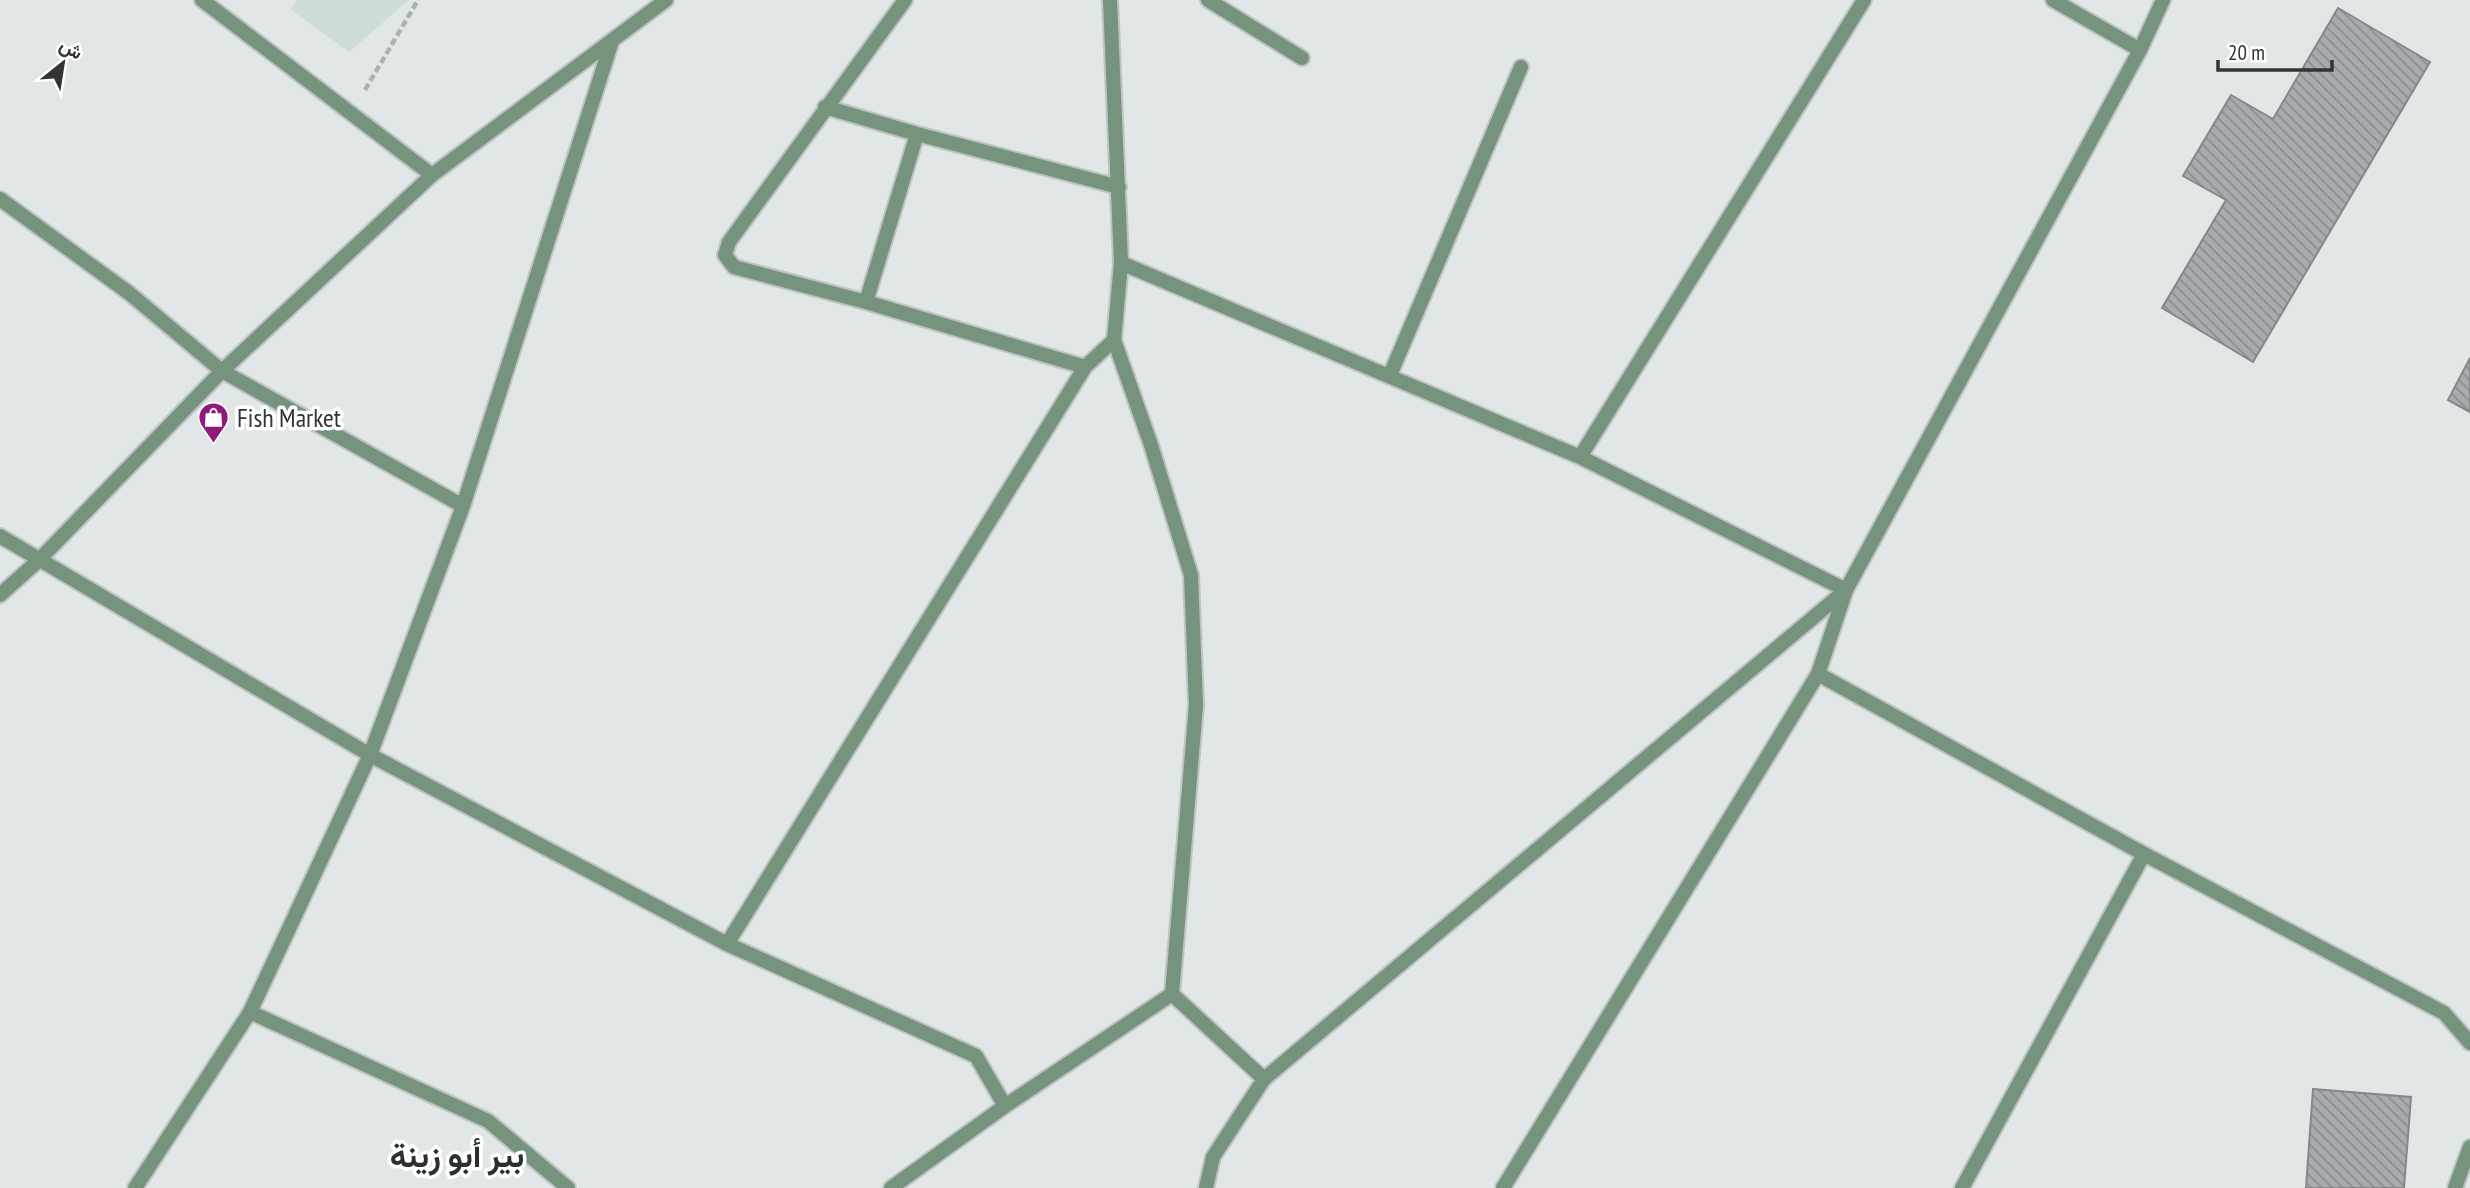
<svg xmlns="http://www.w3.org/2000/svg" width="2470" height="1188" viewBox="0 0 2470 1188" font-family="'PT Sans Narrow',Vazirmatn,sans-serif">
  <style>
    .built { fill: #ceddda }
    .building { fill: url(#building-back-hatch); stroke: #838889; stroke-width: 2 }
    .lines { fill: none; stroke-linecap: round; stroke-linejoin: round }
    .street-casing { stroke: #bec3c3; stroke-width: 18 }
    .path { stroke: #acb1b0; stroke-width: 4.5; stroke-dasharray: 7 3.5; stroke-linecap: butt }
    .street { stroke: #75937d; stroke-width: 14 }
    .labels { text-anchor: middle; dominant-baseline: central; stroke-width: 7; stroke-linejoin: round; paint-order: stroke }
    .poi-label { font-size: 26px; fill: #333535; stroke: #fff; text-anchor: start }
    .district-label { font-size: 33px; font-weight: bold; fill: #2b2f2e; stroke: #fff }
  </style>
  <defs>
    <pattern id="building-back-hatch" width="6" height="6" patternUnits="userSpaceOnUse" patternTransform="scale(1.75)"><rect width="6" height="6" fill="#a7adae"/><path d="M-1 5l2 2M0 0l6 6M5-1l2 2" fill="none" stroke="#898e8e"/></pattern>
  </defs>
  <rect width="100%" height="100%" fill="#e1e7e6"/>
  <path class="built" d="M297 0H409L349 52 290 9Z"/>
  <path class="building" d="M2338 8 2430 62 2253 362 2162 308 2226 200 2183 176 2231 95 2273 119Z
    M2470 358V412L2448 400Z
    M2313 1089 2411 1097 2404 1188H2306Z"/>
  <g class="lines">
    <defs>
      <path id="street" d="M202 0 432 175
        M905 0 729 242 725 255 734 267 866 302 1085 367
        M1110 0 1121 263 1114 340 1151 445 1191 575 1196 705 1172 994
        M1208 0 1302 58
        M2053 0 2140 50
        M825 107 917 134 1119 187
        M0 199 129 293 222 371 463 506
        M1121 263 1580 457 1846 590 1818 674 1503 1188
        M866 302 917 134
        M1390 375 1521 67
        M1580 457 1864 0
        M0 536 370 755 727 944 976 1056 1005 1106
        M0 595 39 560 222 371 432 175 666 0
        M1818 674 2144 854 2444 1013 2470 1043
        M727 944 1085 367 1114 340
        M1172 994 1264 1079
        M250 1012 488 1121 568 1188
        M135 1188 250 1012 370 755 463 506 612 41
        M891 1188 1005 1106 1172 994
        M1206 1188 1213 1157 1264 1079 1846 590 2140 50 2163 0
        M1962 1188 2144 854
        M2455 1188 2470 1147"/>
    </defs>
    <use href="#street" class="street-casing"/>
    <path class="path" d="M365 90 418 0"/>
    <use href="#street" class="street"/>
  </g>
  <defs>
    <symbol id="shop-pin" viewBox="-11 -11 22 30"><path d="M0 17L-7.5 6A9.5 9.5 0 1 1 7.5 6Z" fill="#8e1a7b" stroke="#fff"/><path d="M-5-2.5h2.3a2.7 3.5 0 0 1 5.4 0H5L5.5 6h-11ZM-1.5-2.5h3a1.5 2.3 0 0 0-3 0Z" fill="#fff"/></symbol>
  </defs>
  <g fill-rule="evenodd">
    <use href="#shop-pin" x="196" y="400" width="35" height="47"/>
  </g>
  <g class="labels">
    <g class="poi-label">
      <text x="237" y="417">Fish Market</text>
    </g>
    <g class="district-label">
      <text x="457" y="1154">بير أبو زينة</text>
    </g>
  </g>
  <g transform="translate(63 63) rotate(30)" stroke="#ffffff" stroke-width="5" paint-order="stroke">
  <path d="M0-5L12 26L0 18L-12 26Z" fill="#333535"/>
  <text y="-10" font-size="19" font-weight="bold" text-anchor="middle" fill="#333535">ش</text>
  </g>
  <path d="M2218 60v10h114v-10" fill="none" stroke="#333535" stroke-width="3.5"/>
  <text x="2228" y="60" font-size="21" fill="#333535" stroke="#ffffff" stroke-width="5" paint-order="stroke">20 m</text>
</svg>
